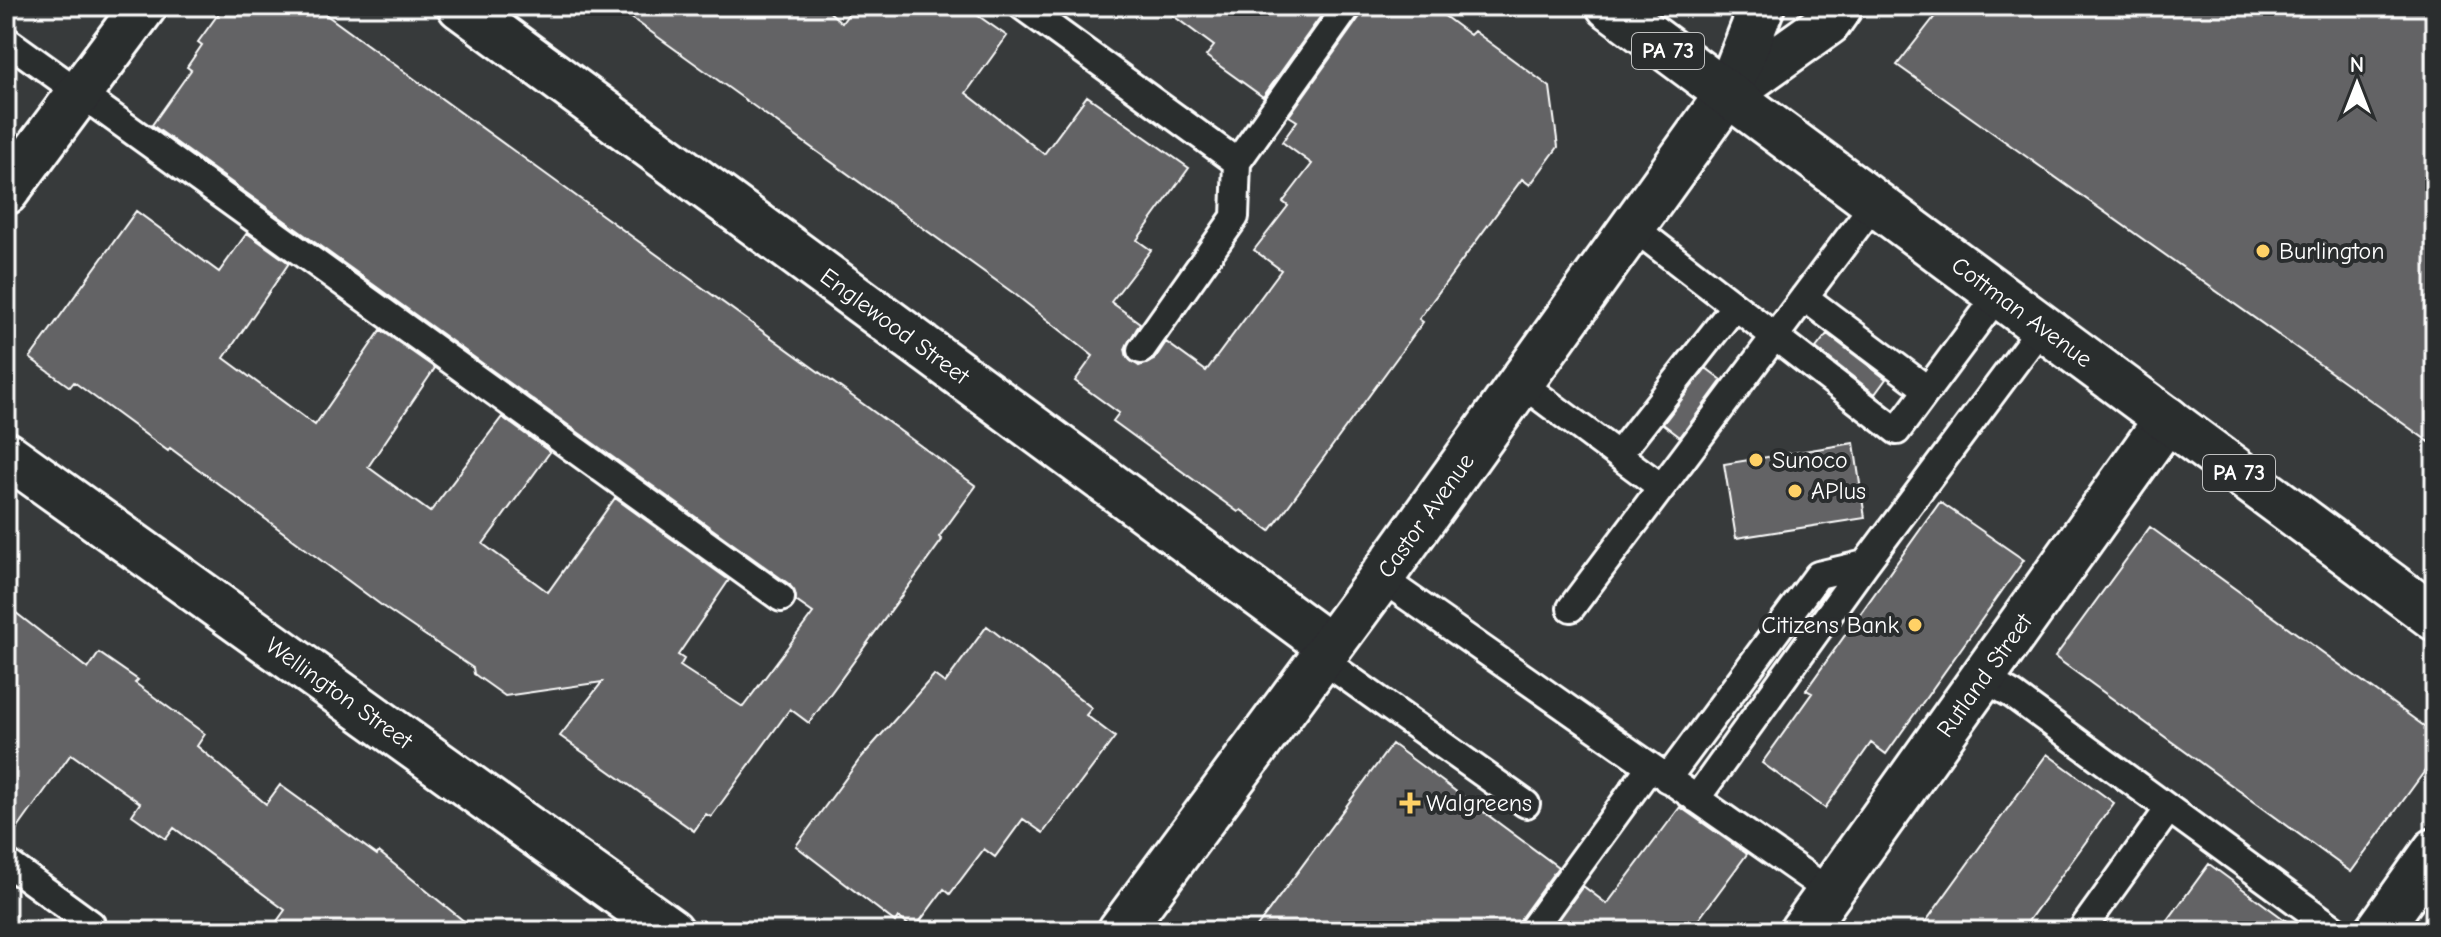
<svg xmlns="http://www.w3.org/2000/svg" width="2441" height="937" viewBox="0 0 2441 937" font-family="'Comic Neue',sans-serif">
  <style>
    .building { fill: #636465; stroke: #fff; stroke-width: 2 }
    .lines { fill: none; stroke-linecap: round; stroke-linejoin: round }
    .service-casing { stroke: #fff; stroke-width: 32 }
    .minor-casing { stroke: #fff; stroke-width: 50 }
    .secondary-casing { stroke: #fff; stroke-width: 50 }
    .primary-casing { stroke: #fff; stroke-width: 50 }
    .service { stroke: #2a2d2e; stroke-width: 26 }
    .minor { stroke: #2a2d2e; stroke-width: 44 }
    .secondary { stroke: #2a2d2e; stroke-width: 44 }
    .primary { stroke: #2a2d2e; stroke-width: 44 }
    .poi-dot { fill: #ffd166; stroke: #2a2d2e; stroke-width: 3 }
    .labels { text-anchor: middle; dominant-baseline: central; stroke-width: 8; stroke-linejoin: round; paint-order: stroke }
    .shield { fill: #2a2d2e; stroke: #bfc0c0; stroke-width: 2 }
    .shield-label { font-size: 22px; font-weight: bold; fill: #fff }
    .poi-label { font-size: 24px; fill: #fff; stroke: #2a2d2e; text-anchor: start }
    .street-label { font-size: 24px; fill: #fff; stroke: #2a2d2e }
  </style>
  <rect width="100%" height="100%" fill="#373a3b"/>
  <filter id="ink" filterUnits="userSpaceOnUse"><feTurbulence type="fractalNoise" baseFrequency=".0125" numOctaves="2"/><feDisplacementMap in="SourceGraphic" scale="16" xChannelSelector="R" yChannelSelector="G"/><feConvolveMatrix kernelMatrix="1 2 1 2 8 2 1 2 1" color-interpolation-filters="sRGB"/></filter>
  <g filter="url(#ink)">
    <path class="building" d="M224 6H314L976 486 939 537 942 540 809 723 790 709 711 817 706 814 694 831 560 736 602 682 505 696 474 674 473 668 385 608 170 448 168 451 74 382 70 387 30 358 136 211 219 272 247 233 289 263 224 358 315 425 381 330 435 368 368 467 430 512 502 417 550 452 483 544 548 592 615 498 729 580 678 655 684 659 680 666 743 707 813 613 796 601 790 585 152 125 191 70 187 67 202 45 198 42Z
      M615 6H823L842 23 854 6H964L1007 36 966 93 1044 154 1087 96 1189 168 1137 240 1151 250 1111 302 1140 323 1125 349 1127 357 1139 366 1154 360 1166 342 1206 371 1281 270 1254 250 1288 206 1283 202 1312 164 1282 142 1297 121 1289 116 1361 15 1364 6H1431L1470 35 1474 31 1550 87 1558 147 1530 185 1522 179 1419 319 1423 322 1270 531 1241 510 1238 512 1113 421 1119 413 1075 381 1093 356 1016 295Z
      M1160 6H1328L1263 97 1206 56 1214 46Z
      M1943 6H2435V446L1897 65Z
      M1827 334 1886 379 1875 394 1816 348Z
      M1706 368 1722 380 1680 437 1663 424Z
      M1854 443 1865 518 1736 538 1724 464Z
      M1940 502 2024 560 1886 754 1871 743 1825 808 1762 763 1812 693 1806 690Z
      M2150 527 2435 734V757L2351 872 2055 657Z
      M6 605 88 669 99 653 138 680 135 683 205 734 197 746 266 804 280 785 377 855 379 852 476 931H270L285 910 174 828 166 839 132 815 140 803 71 754 6 845Z
      M987 626 1092 708 1086 715 1115 737 1043 833 1023 819 995 857 984 849 950 894 944 889 914 929 898 917 895 922 796 846 860 759 934 675 945 683Z
      M1392 744 1558 867 1518 922 1515 931H1254Z
      M2047 754 2114 803 2021 931H1919Z
      M1680 807 1747 854 1690 931H1551L1583 886 1607 904Z
      M2209 864 2300 931H2160Z"/>
    <g class="lines">
      <defs>
        <path id="service" d="M1022 6 1237 162 1348 6
          M6 40 781 598
          M1633 227 1897 431 1998 295
          M1804 297 1928 390
          M1141 350 1235 217 1237 162
          M1521 383 1661 487
          M1618 455 1735 306
          M1381 578 1830 892
          M1571 608 1874 204
          M1320 658 1526 804
          M1983 678 2013 695 2337 931
          M1667 779 1818 575 1865 564 2041 328
          M1696 799 1865 564
          M6 862 91 924
          M1531 931 1650 767
          M2081 931 2168 810"/>
        <g id="minor">
          <path id="s1" d="M460 6 1329 646"/>
          <path d="M6 192 144 6"/>
          <path id="s2" d="M6 454 671 931"/>
          <path id="s3" d="M1802 931 2167 419"/>
          <path d="M2378 931 2435 851"/>
        </g>
        <g id="secondary">
          <path d="M1727 95 1828 23 1840 6"/>
          <path id="s4" d="M1120 931 1381 578 1727 95 1762 6"/>
        </g>
        <g id="primary">
          <path id="s5" d="M1609 6 2435 618"/>
        </g>
      </defs>
      <use href="#service" class="service-casing"/>
      <use href="#minor" class="minor-casing"/>
      <use href="#secondary" class="secondary-casing"/>
      <use href="#primary" class="primary-casing"/>
      <use href="#service" class="service"/>
      <use href="#minor" class="minor"/>
      <use href="#secondary" class="secondary"/>
      <use href="#primary" class="primary"/>
    </g>
  </g>
  <g class="poi-dot">
    <circle cx="2263" cy="251" r="8"/>
    <circle cx="1756" cy="460" r="8"/>
    <circle cx="1795" cy="491" r="8"/>
    <circle cx="1915" cy="625" r="8"/>
    <path d="M1406 791h8v8h8v8h-8v8h-8v-8h-8v-8h8z"/>
  </g>
  <g class="labels">
    <g class="shield">
      <rect x="1632" y="33" width="72" height="36" rx="6"/>
      <rect x="2203" y="455" width="72" height="36" rx="6"/>
    </g>
    <g class="shield-label">
      <text x="1668" y="51">PA 73</text>
      <text x="2239" y="473">PA 73</text>
    </g>
    <g class="poi-label">
      <text x="2279" y="251">Burlington</text>
      <text x="1772" y="460">Sunoco</text>
      <text x="1811" y="491">APlus</text>
      <text x="1899" y="625" text-anchor="end">Citizens Bank</text>
      <text x="1426" y="803">Walgreens</text>
    </g>
    <g class="street-label">
      <text stroke="none"><textPath href="#s5" startOffset="514">Cottman Avenue</textPath></text>
      <text stroke="none"><textPath href="#s1" startOffset="540">Englewood Street</textPath></text>
      <text stroke="none"><textPath href="#s4" startOffset="516">Castor Avenue</textPath></text>
      <text stroke="none"><textPath href="#s3" startOffset="314">Rutland Street</textPath></text>
      <text stroke="none"><textPath href="#s2" startOffset="410">Wellington Street</textPath></text>
    </g>
  </g>
  <rect width="2441" height="937" fill="none" stroke="#2a2d2e" stroke-width="32"/>
  <rect x="16" y="16" width="2409" height="905" fill="none" stroke="#fff" stroke-width="3" filter="url(#ink)"/>
  <g transform="translate(2357 84)" stroke="#2a2d2e" stroke-width="6" paint-order="stroke">
  <path d="M0-6L14 30L0 20L-14 30Z" fill="#ffffff"/>
  <text y="-12" font-size="22" font-weight="bold" text-anchor="middle" fill="#ffffff">N</text>
  </g>
</svg>
